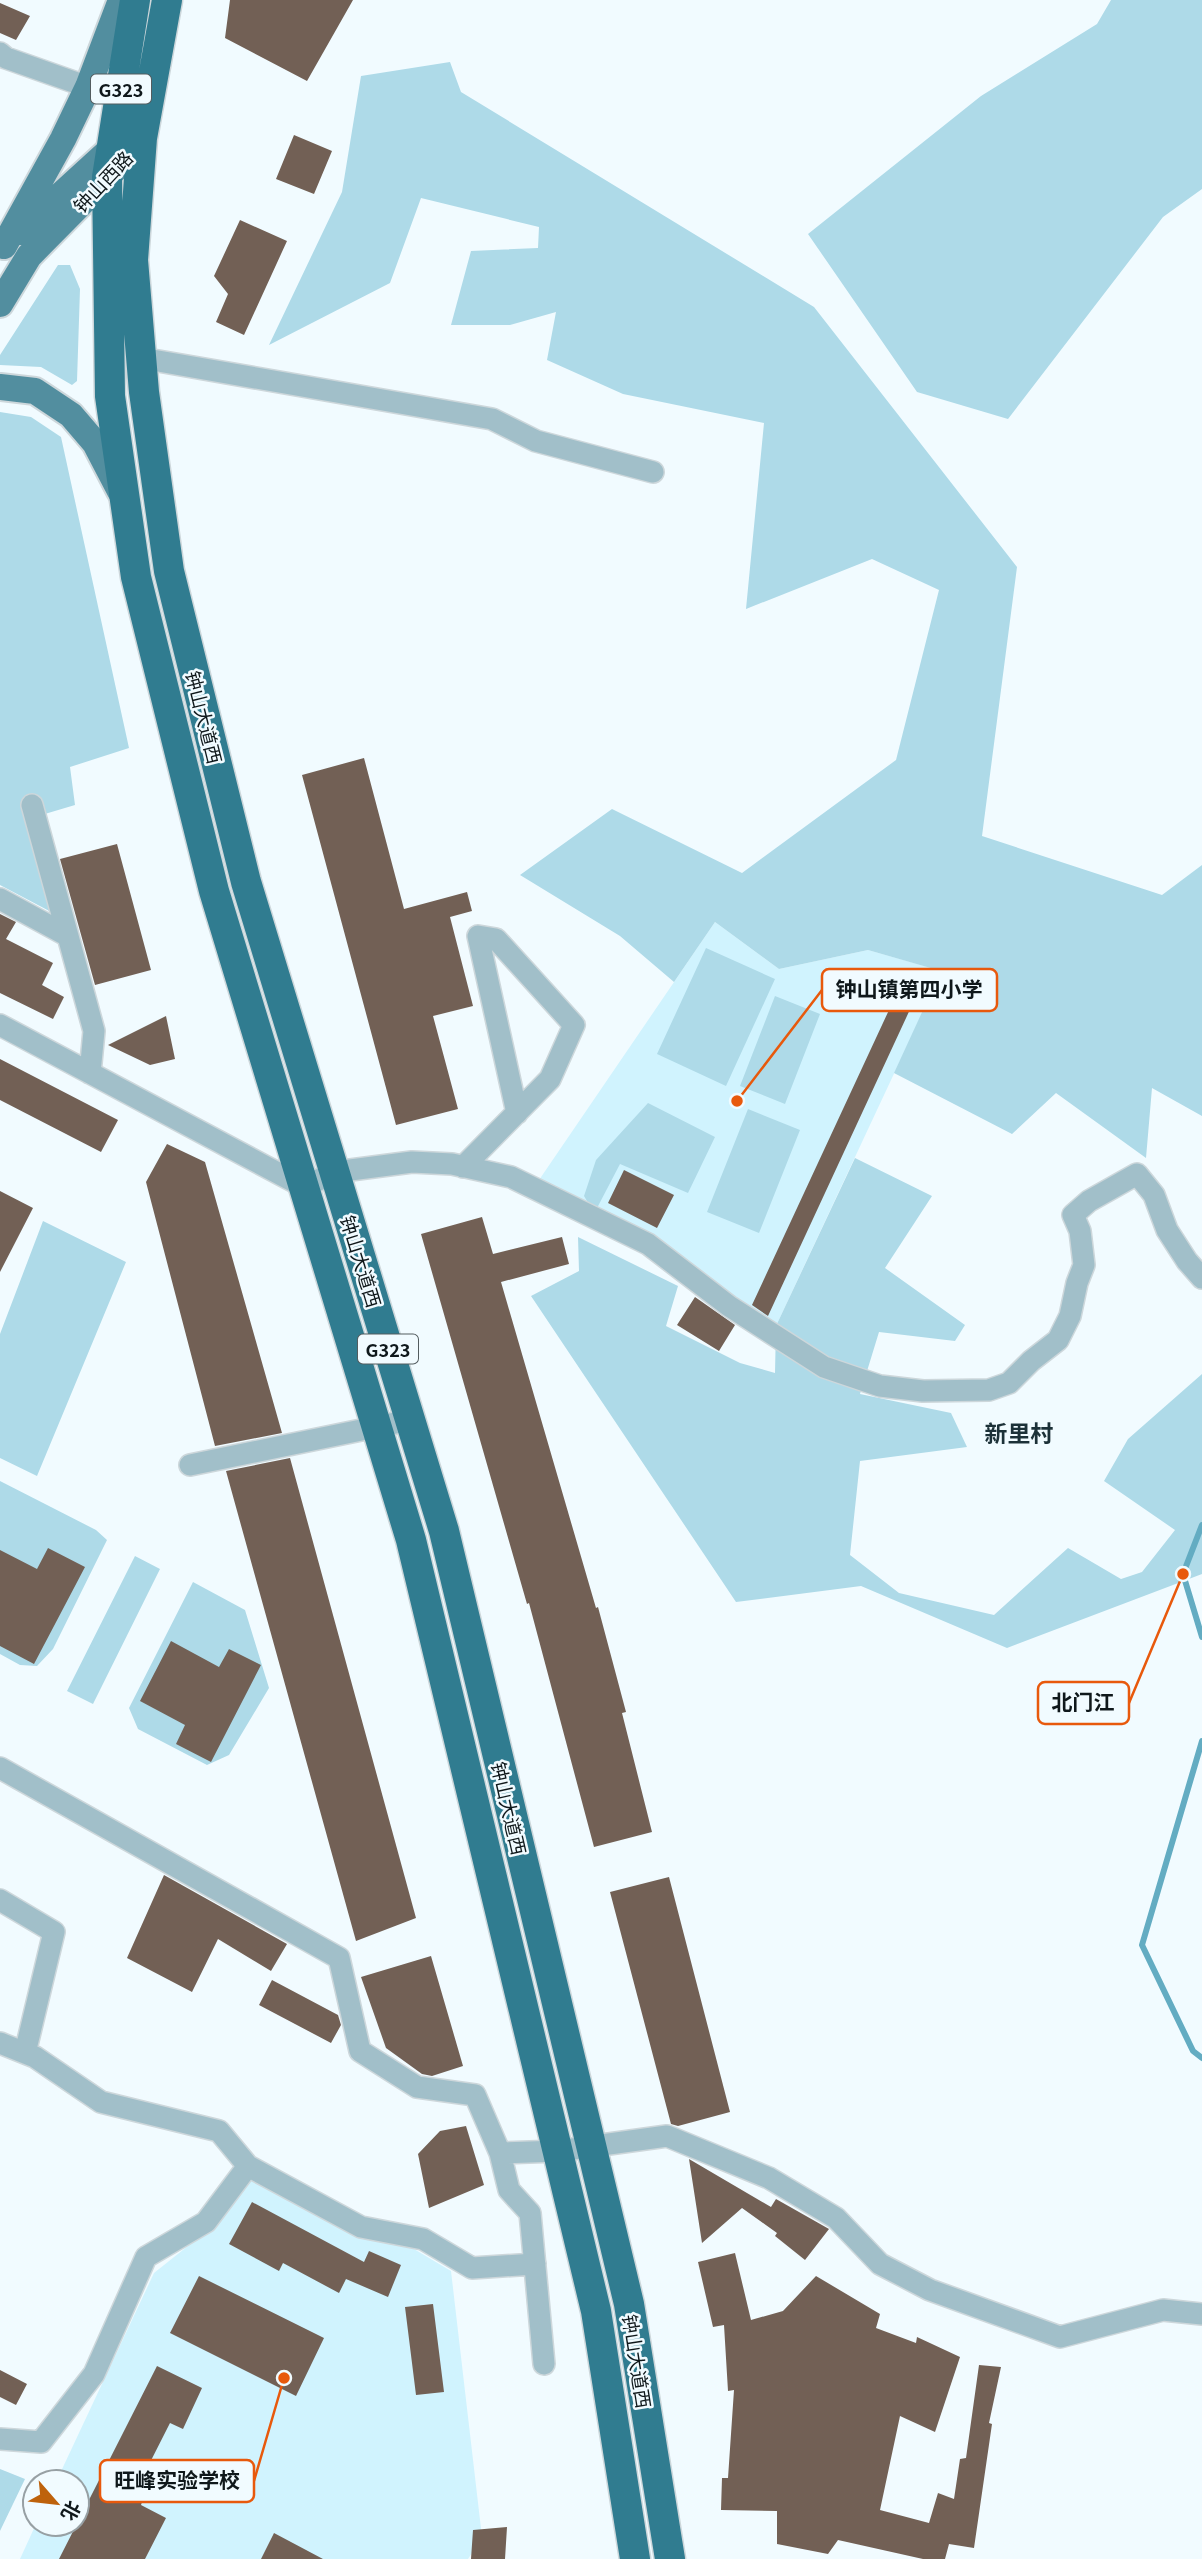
<svg xmlns="http://www.w3.org/2000/svg" width="1202" height="2559" viewBox="0 0 1202 2559" font-family="Georgia,'Noto Sans SC',serif">
  <style>
    .built { fill: #d0f3fe }
    .green { fill: #aedae8 }
    .lines { fill: none; stroke-linecap: round; stroke-linejoin: round }
    .stream { stroke: #63acc2; stroke-width: 6 }
    .building { fill: #726055 }
    .minor-casing { stroke: #cdd7db; stroke-width: 24 }
    .major-casing { stroke: #cdd7db; stroke-width: 30 }
    .highway-casing { stroke: #cdd7db; stroke-width: 33 }
    .minor { stroke: #a1bfc9; stroke-width: 21 }
    .major { stroke: #528e9f; stroke-width: 26 }
    .highway { stroke: #307c90; stroke-width: 30 }
    .labels { text-anchor: middle; dominant-baseline: central; stroke-width: 5; stroke-linejoin: round; paint-order: stroke }
    .shield { fill: #f1fbff; stroke: #535c5f; stroke-width: 2 }
    .shield-label { font-size: 18px; font-weight: bold; fill: #0f181b }
    .street-label { font-size: 19px; fill: #0f181b; stroke: #f1fbff }
    .quarter-label { font-size: 23px; font-weight: bold; fill: #1c3138; stroke: #f1fbff }
    .leader { fill: none; stroke: #e8590c; stroke-width: 2.5 }
    .callout-dot { fill: #e8590c; stroke: #f1fbff; stroke-width: 2.5 }
    .callout { fill: #f1fbff; stroke: #e8590c; stroke-width: 2.5 }
    .callout-label { font-size: 21px; text-anchor: middle; font-weight: bold; fill: #0f181b }
  </style>
  <rect width="100%" height="100%" fill="#f1fbff"/>
  <path class="built" d="M715 922 779 969 868 950 942 971 776 1326 539 1180Z
    M248 2175 358 2236 414 2249 451 2271 482 2537 468 2559H20L36 2524H77V2482H56L154 2273 208 2230Z"/>
  <path class="green" d="M1111 0H1202V189L1163 217 1008 419 917 392 808 234 981 96 1097 24Z
    M450 62 461 92 814 307 1017 567 982 836 1162 895 1202 865V1116L1152 1088 1146 1158 1056 1093 1012 1134 894 1073 941 971 868 950 779 969 715 922 674 982 620 936 520 875 612 809 742 873 896 760 939 590 872 559 746 609 764 423 623 394 547 360 556 312 510 325H451L471 251 538 248 539 227 421 198 390 283 269 345 342 192 361 76Z
    M58 265H70L80 289 77 381 72 385 41 367 0 365V355Z
    M0 412 31 417 61 437 129 748 70 767 75 805 28 819 55 914 0 885Z
    M706 948 775 979 726 1086 657 1054Z
    M775 996 820 1014 785 1104 740 1086Z
    M648 1103 715 1137 688 1193 620 1164 596 1210 590 1206 584 1196 596 1160Z
    M748 1109 800 1130 759 1233 707 1212Z
    M855 1158 932 1196 885 1268 965 1325 955 1341 879 1332 860 1394 951 1413 967 1447 860 1461 850 1555 899 1593 994 1615 1068 1548 1121 1579 1142 1572 1175 1530 1104 1481 1128 1439 1202 1374V1574L1007 1648 861 1586 736 1602 531 1296 579 1271 578 1237 678 1286 666 1326 740 1363 775 1373 776 1326Z
    M43 1221 126 1262 37 1476 0 1458V1334Z
    M0 1481 96 1530 107 1540 53 1649 37 1666 20 1665 0 1654Z
    M135 1556 160 1569 93 1704 67 1691Z
    M193 1582 245 1610 269 1688 229 1755 207 1765 138 1729 129 1708Z
    M0 2469 25 2479 0 2531Z"/>
  <g class="lines">
    <path class="stream" d="M1202 1525 1183 1574 1202 1637
      M1202 1741 1142 1945 1193 2051 1202 2058"/>
  </g>
  <path class="building" d="M230 0H353L307 81 225 38Z
    M0 3 30 16 16 40 0 33Z
    M294 135 332 151 314 194 276 179Z
    M240 220 287 241 244 335 216 322 228 294 214 276Z
    M364 758 404 909 467 892 472 911 450 917 473 1006 433 1016 458 1109 396 1125 302 775Z
    M117 844 151 970 95 985 60 859Z
    M0 914 16 922 6 939 53 963 42 985 64 997 53 1019 0 993Z
    M902 982 919 990 768 1316 752 1305Z
    M166 1016 175 1059 150 1065 108 1045Z
    M0 1059 118 1120 101 1152 0 1100Z
    M167 1144 205 1162 282 1433 215 1446 146 1182Z
    M624 1170 674 1195 657 1228 608 1203Z
    M0 1191 33 1208 0 1272Z
    M482 1217 493 1254 562 1237 569 1264 501 1282 596 1608 598 1607 626 1712 622 1713 652 1832 594 1847 529 1603 527 1604 421 1234Z
    M695 1297 735 1325 719 1351 677 1325Z
    M290 1458 416 1918 356 1941 226 1471Z
    M48 1548 85 1567 34 1664 0 1646V1550L37 1569Z
    M171 1641 219 1667 229 1649 261 1665 211 1762 176 1744 185 1725 140 1701Z
    M164 1875 287 1944 271 1971 218 1939 192 1992 127 1958Z
    M669 1877 730 2112 678 2126 671 2124 610 1892Z
    M431 1956 463 2066 432 2076 422 2074 386 2048 361 1977Z
    M272 1980 338 2015 341 2025 331 2043 259 2005Z
    M466 2126 484 2185 429 2208 418 2154 440 2131Z
    M689 2159 771 2207 776 2199 829 2229 805 2260 775 2236 777 2233 742 2208 702 2243Z
    M252 2202 364 2262 369 2251 401 2265 388 2297 346 2279 339 2293 283 2263 279 2271 229 2244Z
    M735 2253 751 2320 783 2311 816 2276 880 2314 876 2328 916 2343 917 2337 960 2357 935 2432 900 2416 880 2510 929 2523 938 2493 954 2499 960 2459 966 2458 979 2365 1001 2367 989 2423 992 2424 974 2548 949 2544 945 2559H923L838 2540 828 2554 777 2544V2511L721 2510 722 2478H728L734 2390 728 2391 724 2325 713 2327 698 2262Z
    M199 2276 324 2338 296 2396 170 2333Z
    M433 2304 444 2392 416 2395 405 2307Z
    M157 2366 202 2388 183 2429 170 2423 134 2494 143 2499 141 2505 166 2518 145 2559H59Z
    M0 2370 27 2384 16 2405 0 2397Z
    M507 2527 505 2559H471L473 2530Z
    M274 2533 323 2559H261Z"/>
  <g class="lines">
    <defs>
      <path id="minor" d="M0 53 6 58 88 87
        M141 358 492 419 536 441 653 472
        M32 805 94 1031 90 1073
        M0 899 68 936
        M0 1025 304 1187 335 1172 412 1162 452 1164 511 1177 648 1244 729 1306 824 1367 880 1386 923 1391 989 1390 1009 1383 1031 1361 1058 1340 1070 1316 1077 1283 1084 1265 1080 1231 1073 1215 1089 1201 1137 1174 1154 1195 1167 1230 1187 1261 1202 1278
        M463 1167 550 1079 574 1025 496 939 478 936 517 1113
        M190 1465 410 1420
        M0 1768 339 1958 360 2051 417 2087 475 2095 500 2153 558 2151 667 2136 769 2178 836 2218 880 2264 930 2290 1060 2337 1163 2310 1202 2314
        M0 1900 54 1932 25 2053
        M0 2043 35 2057 101 2102 219 2131 248 2166
        M500 2153 509 2190 530 2213 544 2364
        M0 2439 41 2442 94 2374 146 2257 206 2222 248 2166 361 2227 423 2239 472 2268 535 2264"/>
      <path id="major" d="M20 232 112 148 121 145
        M4 246 63 139 88 87 121 0
        M0 304 29 256 116 168
        M0 387 35 391 71 415 95 443 120 491"/>
      <path id="highway" d="M135 0 107 177 110 396 136 577 214 891 411 1540 596 2311 635 2559
        M167 0 142 138 133 260 144 392 169 571 246 882 444 1531 629 2304 670 2559"/>
    </defs>
    <use href="#minor" class="minor-casing"/>
    <use href="#major" class="major-casing"/>
    <use href="#highway" class="highway-casing"/>
    <use href="#minor" class="minor"/>
    <use href="#major" class="major"/>
    <use href="#highway" class="highway"/>
  </g>
  <g class="labels">
    <g class="shield">
      <rect x="91" y="74.5" width="60" height="29" rx="5"/>
      <rect x="358" y="1334.5" width="60" height="29" rx="5"/>
    </g>
    <g class="shield-label">
      <text x="121" y="89">G323</text>
      <text x="388" y="1349">G323</text>
    </g>
    <g class="street-label">
      <text transform="translate(102 181) rotate(-47)">钟山西路</text>
      <text transform="translate(205 717) rotate(76)">钟山大道西</text>
      <text transform="translate(362 1261) rotate(73)">钟山大道西</text>
      <text transform="translate(510 1808) rotate(77)">钟山大道西</text>
      <text transform="translate(638 2361) rotate(81)">钟山大道西</text>
    </g>
    <g class="quarter-label">
      <text x="1019" y="1432">新里村</text>
    </g>
  </g>
  <path class="leader" d="M737 1101L822 990M1183 1574L1129 1703M284 2378L254 2481"/>
  <g class="callout-dot">
    <circle cx="737" cy="1101" r="7"/>
    <circle cx="1183" cy="1574" r="7"/>
    <circle cx="284" cy="2378" r="7"/>
  </g>
  <g class="callout">
    <rect x="822" y="969" width="175" height="42" rx="7"/>
    <rect x="1038" y="1682" width="91" height="42" rx="7"/>
    <rect x="100" y="2460" width="154" height="42" rx="7"/>
  </g>
  <g class="callout-label">
    <text x="909" y="997">钟山镇第四小学</text>
    <text x="1083" y="1710">北门江</text>
    <text x="177" y="2488">旺峰实验学校</text>
  </g>
  <g transform="translate(56 2503) rotate(118)"><circle r="33" fill="#f1fbff" stroke="#97a0a4" stroke-width="2"/>
  <path d="M0-5L12 26L0 18L-12 26Z" fill="#be620c"/>
  <text y="-10" font-size="19" font-weight="bold" text-anchor="middle" fill="#0f181b">北</text>
  </g>
</svg>
